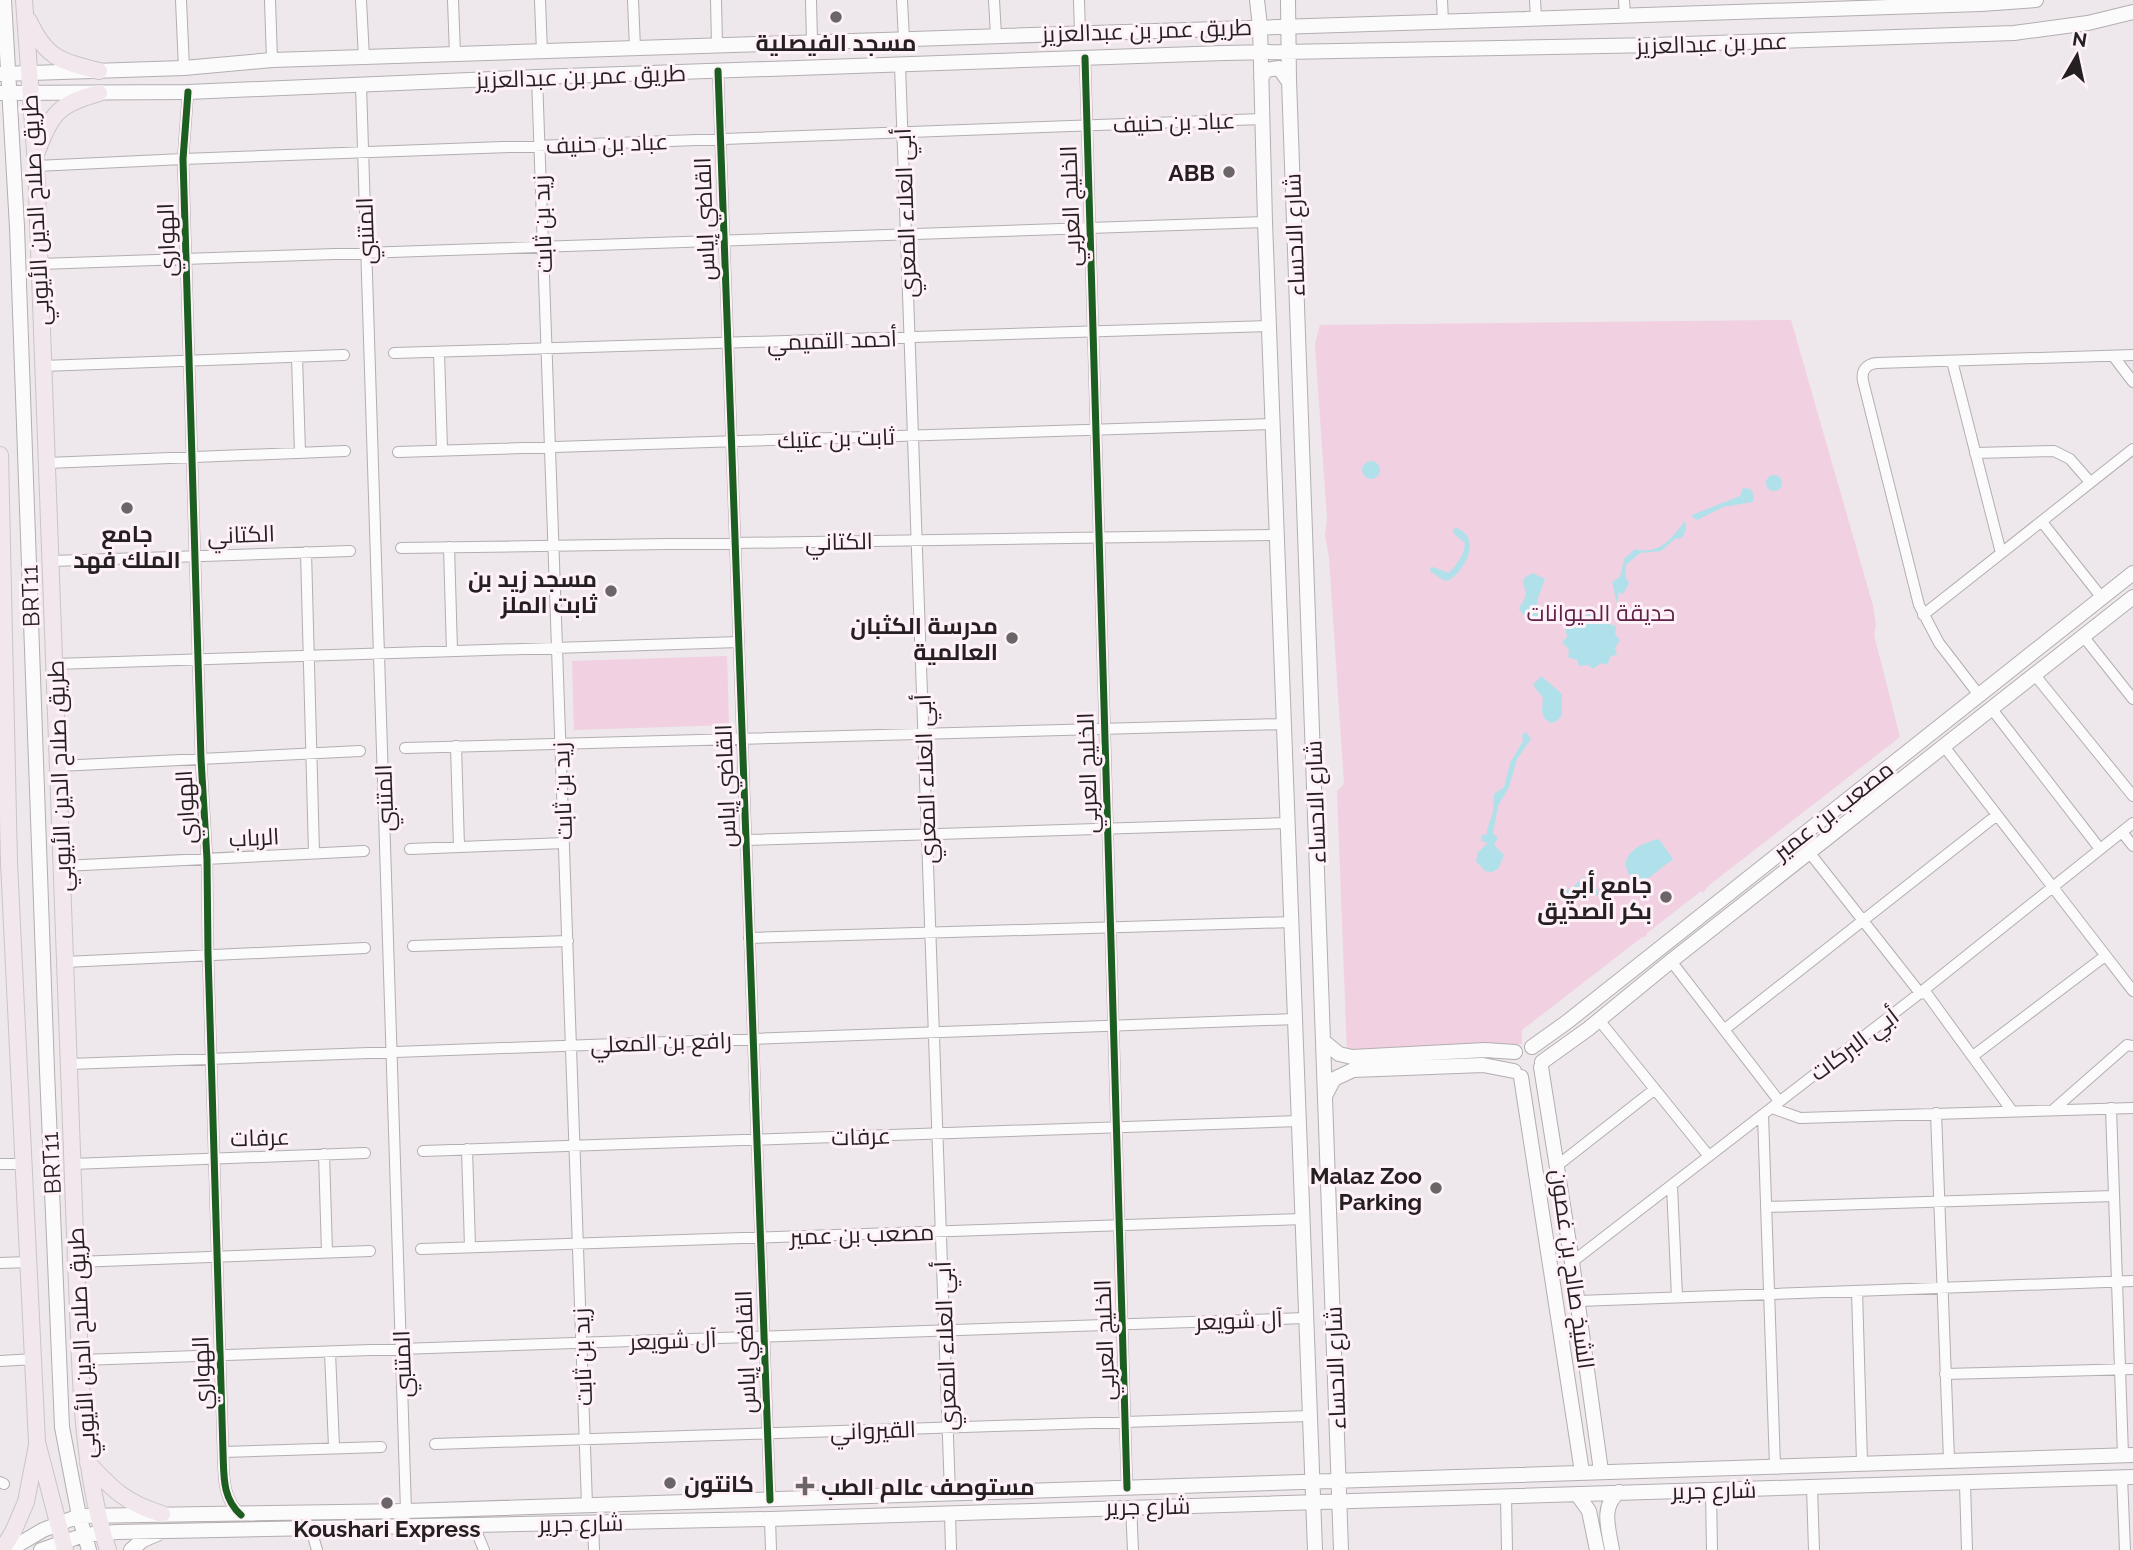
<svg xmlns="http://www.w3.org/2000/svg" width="2133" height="1550" viewBox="0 0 2133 1550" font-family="Raleway,Cairo,sans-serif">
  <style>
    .green { fill: #f0d0e1 }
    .water { fill: #b0e1eb }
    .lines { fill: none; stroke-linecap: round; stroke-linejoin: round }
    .street-casing { stroke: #b3aeb1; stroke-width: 12 }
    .secondary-casing { stroke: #b3aeb1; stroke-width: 16 }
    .primary-casing { stroke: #c9c5c7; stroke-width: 18 }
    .street { stroke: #fcfbfc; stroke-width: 10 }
    .secondary { stroke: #fcfbfc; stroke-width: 14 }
    .primary { stroke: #f1e7ed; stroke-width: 16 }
    .cycleway-casing { stroke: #fff1f8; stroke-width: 11 }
    .cycleway { stroke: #1b5e20; stroke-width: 7 }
    .poi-dot { fill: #6b6568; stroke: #fff1f8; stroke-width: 2.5 }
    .labels { text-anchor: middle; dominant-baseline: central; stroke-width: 6; stroke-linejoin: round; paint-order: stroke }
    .street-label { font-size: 23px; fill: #241f21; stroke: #fff1f8 }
    .poi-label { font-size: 23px; font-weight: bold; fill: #241f21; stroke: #fff1f8; text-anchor: end }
    .park-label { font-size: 23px; fill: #612249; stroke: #fff1f8 }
  </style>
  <rect width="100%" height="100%" fill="#eee7eb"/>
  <path class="green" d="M1791 320 1873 606 1876 625 1874 635 1900 737 1708 886 1703 893 1701 891 1646 934 1647 936 1641 938 1522 1030V1044L1347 1053 1337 791 1344 784 1329 557 1325 536 1327 519 1315 344 1320 325Z
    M727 656 729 725 574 730 572 661Z"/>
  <path class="water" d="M1362 470a9 9 0 1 1 18 0a9 9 0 1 1-18 0Z
    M1766 483a8 8 0 1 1 16 0a8 8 0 1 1-16 0Z
    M1743 488 1751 489 1754 496 1753 502 1723 507 1697 520 1693 518 1692 515 1740 496Z
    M1685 521 1686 530 1682 538 1675 539 1661 551 1640 553 1626 565 1625 576 1629 583 1623 594 1619 592 1617 604 1612 582 1620 577 1624 559 1635 549C1660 556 1672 537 1685 521Z
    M1457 528C1488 542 1454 582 1446 581 1442 580 1435 574 1431 572L1430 568 1433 567 1449 573C1456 566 1465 553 1465 543L1453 533V529Z
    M1533 573 1545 579 1537 601 1539 621 1534 624 1530 623 1519 609C1520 605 1523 602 1525 598 1530 588 1513 581 1533 573Z
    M1591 612 1596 617 1606 616 1611 625 1616 626 1615 634 1620 640 1615 648 1617 655 1611 656 1607 665 1601 663 1593 669 1588 665 1579 666 1577 660 1568 657 1569 650 1562 642 1567 637 1565 627 1574 623 1576 616 1582 618Z
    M1541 676 1562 694V715L1557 721 1551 723 1544 718 1542 711 1543 698 1533 685Z
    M1526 732 1531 739 1517 759 1509 787 1498 806 1493 833 1498 838 1494 845 1504 855 1498 869 1492 872 1485 871 1476 861 1478 852 1488 843 1481 841 1482 835 1487 834V830L1493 812 1494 794 1504 787 1510 763 1523 741 1522 735Z
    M1659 839 1673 859 1641 884 1629 875C1628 871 1625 867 1626 863 1627 849 1648 841 1659 839Z
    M1583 877 1594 881 1599 895H1583L1578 900H1569L1563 895 1564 890 1571 889Z"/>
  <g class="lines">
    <defs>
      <path id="street" d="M181 0 184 68
        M270 0 272 60
        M361 0 364 58
        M453 0 455 54
        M540 0 542 52
        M633 0 635 48
        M716 0 717 45
        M811 0 812 42
        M902 0 904 39
        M994 0 996 36
        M1079 0 1080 33
        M1442 0 1443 22
        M1535 0 1536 18
        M1624 0 1625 16
        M1085 58 1127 1488
        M900 65 950 1494
        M718 71 770 1500
        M537 77 587 1505
        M361 85 406 1511
        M188 92 183 159 201 759 207 859 208 954 223 1452C224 1476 222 1498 241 1515
        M36 166 183 159 1262 119
        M40 264 1265 222
        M439 352 442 450
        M394 353 1270 326
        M297 357 300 453
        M2114 357 2133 382
        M1952 361 2001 553
        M42 366 344 355
        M398 452 1273 424
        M1975 453 2054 451 2070 459 2090 482
        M47 463 345 451
        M2042 522 2102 598
        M449 547 452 651
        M401 548 1277 535
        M306 552 314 853
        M51 561 350 551
        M1923 615 2133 449
        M2083 636 2133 699
        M55 664 739 642
        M2034 674 2133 796
        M1979 695 1939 643 1919 605 1863 381C1861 371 1866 364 1877 363L2133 355
        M1991 708 2100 849
        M1943 745 2133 991
        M456 746 459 847
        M405 748 1284 724
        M59 766 360 751
        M2122 832 2133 846
        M746 840 1288 823
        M410 849 564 843
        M1809 852 1920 993 1927 994 2012 1111
        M63 866 364 851
        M749 938 1292 922
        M413 946 568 941
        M1671 961 1779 1101
        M65 962 365 948
        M1599 1020 1708 1155
        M1725 1029 1997 815
        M1973 1056 2105 956
        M69 1064 1295 1019
        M1772 1108 1800 1118 2133 1108
        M2111 1108 2123 1455
        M2053 1110 2127 1045 2133 1046
        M1936 1113 1949 1460
        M1763 1115 1775 1466
        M467 1149 470 1247
        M423 1151 1299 1121
        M324 1154 327 1252
        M0 1164H25
        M72 1164 365 1153
        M1558 1165 1655 1089
        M1672 1185 1677 1297
        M1767 1207 2114 1196
        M421 1249 1303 1219
        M76 1262 370 1251
        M1572 1262 1920 993 2133 823
        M0 1263 30 1262
        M1857 1291 1862 1462
        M1578 1301 2133 1281
        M330 1352 334 1447
        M81 1360 1306 1318
        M0 1361 35 1359
        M1945 1374 2133 1369
        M435 1444 1310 1416
        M223 1452 381 1447
        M2122 1477 2125 1550
        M0 1482 4 1484
        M1965 1484 1967 1550
        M1812 1487 1814 1550
        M1711 1490 1712 1550
        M1506 1497 1507 1550
        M1131 1506 1133 1550
        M950 1512 951 1550
        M770 1519 771 1550
        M593 1523 594 1550
        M474 1526 484 1550
        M311 1529 317 1550"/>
      <path id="secondary" d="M4 0 17 227 47 1071 62 1427 79 1516 89 1550
        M1257 0 1260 26 1265 222 1315 1550
        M1288 0 1289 80 1341 1550
        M0 74 184 68 272 60 1981 4 2036 0
        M1261 78 1266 70 1279 68 1289 82
        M0 93 188 92 537 77 1224 53 1655 45 2014 33 2088 23 2133 12
        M1323 1041 1339 1054 1352 1057 1485 1050 1515 1052
        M1532 1047 1567 1022 2133 573
        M1542 1062 1588 1029 1671 961 2133 597
        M1541 1067 1572 1262 1601 1471
        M1521 1077 1582 1472
        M1326 1094 1334 1079 1353 1070 1483 1065 1514 1071
        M1577 1494 1589 1511 1597 1550
        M9 1550 43 1530 79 1516 406 1511 2133 1455
        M41 1550 84 1535 117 1532 770 1519 2133 1477
        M131 1550 143 1540 157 1534
        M1612 1550C1609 1530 1600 1506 1619 1492"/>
      <path id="primary" d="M24 0 36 166 76 1262C81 1358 78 1457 108 1550
        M29 21C46 58 60 61 99 71
        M37 152C51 113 59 104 99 93
        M0 455 9 863 37 1442 65 1550
        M88 1463C113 1490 126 1503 162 1514
        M2 1550 13 1532 26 1502 37 1445"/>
    </defs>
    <use href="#street" class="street-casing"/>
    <use href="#secondary" class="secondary-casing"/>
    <use href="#primary" class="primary-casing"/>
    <use href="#street" class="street"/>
    <use href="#secondary" class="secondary"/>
    <use href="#primary" class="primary"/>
    <defs>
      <path id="cycleway" d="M1085 58 1127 1488
        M718 71 770 1500
        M188 92 183 159 201 759 207 859 208 954 223 1452C224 1476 222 1498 241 1515"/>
    </defs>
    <use href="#cycleway" class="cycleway-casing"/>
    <use href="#cycleway" class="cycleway"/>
  </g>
  <g class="poi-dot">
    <circle cx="836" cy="17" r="7"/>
    <circle cx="1229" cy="172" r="7"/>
    <circle cx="127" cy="508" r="7"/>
    <circle cx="611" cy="591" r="7"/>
    <circle cx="1012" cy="638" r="7"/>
    <circle cx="1666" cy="897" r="7"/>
    <circle cx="1436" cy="1188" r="7"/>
    <circle cx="670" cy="1483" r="7"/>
    <path d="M801.5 1475.5h7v7h7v7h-7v7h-7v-7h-7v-7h7z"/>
    <circle cx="387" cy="1503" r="7"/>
  </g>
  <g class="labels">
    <g class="street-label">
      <text transform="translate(1147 30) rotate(-2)">طريق عمر بن عبدالعزيز</text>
      <text transform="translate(1712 43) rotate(-2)">عمر بن عبدالعزيز</text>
      <text transform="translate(581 76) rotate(-2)">طريق عمر بن عبدالعزيز</text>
      <text transform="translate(1174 122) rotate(-2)">عباد بن حنيف</text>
      <text transform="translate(607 143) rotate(-2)">عباد بن حنيف</text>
      <text transform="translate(1070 206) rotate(-92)">الخليج العربي</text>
      <text transform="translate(35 210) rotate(-93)">طريق صلاح الدين الأيوبي</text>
      <text transform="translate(905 213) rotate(-92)">أبي العلاء المعري</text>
      <text transform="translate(704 219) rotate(-92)">القاضي إياس</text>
      <text transform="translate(542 224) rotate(-92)">زيد بن ثابت</text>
      <text transform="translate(365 231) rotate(-92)">المتنبي</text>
      <text transform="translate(1294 235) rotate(-92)">شارع الاحساء</text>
      <text transform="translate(166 240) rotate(-92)">الهواري</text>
      <text transform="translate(832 340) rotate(-2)">أحمد التميمي</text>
      <text transform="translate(836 438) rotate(-2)">ثابت بن عتيك</text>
      <text transform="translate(241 534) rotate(-2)">الكتاني</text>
      <text transform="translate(839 541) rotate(-1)">الكتاني</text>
      <text transform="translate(30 596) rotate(-92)">BRT11</text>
      <text transform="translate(1087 773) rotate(-92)">الخليج العربي</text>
      <text transform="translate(59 776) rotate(-92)">طريق صلاح الدين الأيوبي</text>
      <text transform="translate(925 779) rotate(-92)">أبي العلاء المعري</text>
      <text transform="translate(725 786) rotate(-92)">القاضي إياس</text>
      <text transform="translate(562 791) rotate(-92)">زيد بن ثابت</text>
      <text transform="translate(384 798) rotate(-92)">المتنبي</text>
      <text transform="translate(1315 802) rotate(-92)">شارع الاحساء</text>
      <text transform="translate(185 807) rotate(-93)">الهواري</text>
      <text transform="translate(1833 810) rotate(-38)">مصعب بن عمير</text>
      <text transform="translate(254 837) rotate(-3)">الرباب</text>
      <text transform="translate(661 1042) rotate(-2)">رافع بن المعلي</text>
      <text transform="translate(1854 1044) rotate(-37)">أبي البركات</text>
      <text transform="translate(861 1136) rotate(-2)">عرفات</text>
      <text transform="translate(260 1137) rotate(-2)">عرفات</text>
      <text transform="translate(51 1163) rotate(-93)">BRT11</text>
      <text transform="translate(862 1234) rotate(-2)">مصعب بن عمير</text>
      <text transform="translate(1573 1269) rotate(82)">الشيخ صالح بن غصون</text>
      <text transform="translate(1239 1320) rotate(-2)">آل شويعر</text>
      <text transform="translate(673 1340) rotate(-2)">آل شويعر</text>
      <text transform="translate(1104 1340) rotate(-92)">الخليج العربي</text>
      <text transform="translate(81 1343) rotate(-93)">طريق صلاح الدين الأيوبي</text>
      <text transform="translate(945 1346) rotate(-92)">أبي العلاء المعري</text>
      <text transform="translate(745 1352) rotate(-92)">القاضي إياس</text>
      <text transform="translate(582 1357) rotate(-92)">زيد بن ثابت</text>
      <text transform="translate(402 1364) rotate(-92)">المتنبي</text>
      <text transform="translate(1335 1368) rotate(-92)">شارع الاحساء</text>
      <text transform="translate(201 1373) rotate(-92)">الهواري</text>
      <text transform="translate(873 1430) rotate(-2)">القيرواني</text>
      <text transform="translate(1714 1490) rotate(-1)">شارع جرير</text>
      <text transform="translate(1148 1506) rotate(-1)">شارع جرير</text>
      <text transform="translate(581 1523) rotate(-1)">شارع جرير</text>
    </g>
    <g class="poi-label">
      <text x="836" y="42" text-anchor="middle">مسجد الفيصلية</text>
      <text x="1215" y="172">ABB</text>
      <text x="127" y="533" text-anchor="middle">جامع<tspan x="127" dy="26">الملك فهد</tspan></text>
      <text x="597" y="578">مسجد زيد بن<tspan x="597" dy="26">ثابت الملز</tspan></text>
      <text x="998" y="625">مدرسة الكثبان<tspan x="998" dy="26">العالمية</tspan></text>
      <text x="1652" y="884">جامع أبي<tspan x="1652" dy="26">بكر الصديق</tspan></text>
      <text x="1422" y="1175">Malaz Zoo<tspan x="1422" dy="26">Parking</tspan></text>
      <text x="684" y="1483" text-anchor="start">كانتون</text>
      <text x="821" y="1486" text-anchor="start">مستوصف عالم الطب</text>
      <text x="387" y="1528" text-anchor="middle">Koushari Express</text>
    </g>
    <g class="park-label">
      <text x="1601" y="612">حديقة الحيوانات</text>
    </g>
  </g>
  <g transform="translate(2077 56) rotate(9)" stroke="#fff1f8" stroke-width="5" paint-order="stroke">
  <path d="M0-5L12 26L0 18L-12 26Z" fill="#241f21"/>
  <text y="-10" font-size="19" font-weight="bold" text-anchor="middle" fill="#241f21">N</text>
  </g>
</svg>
